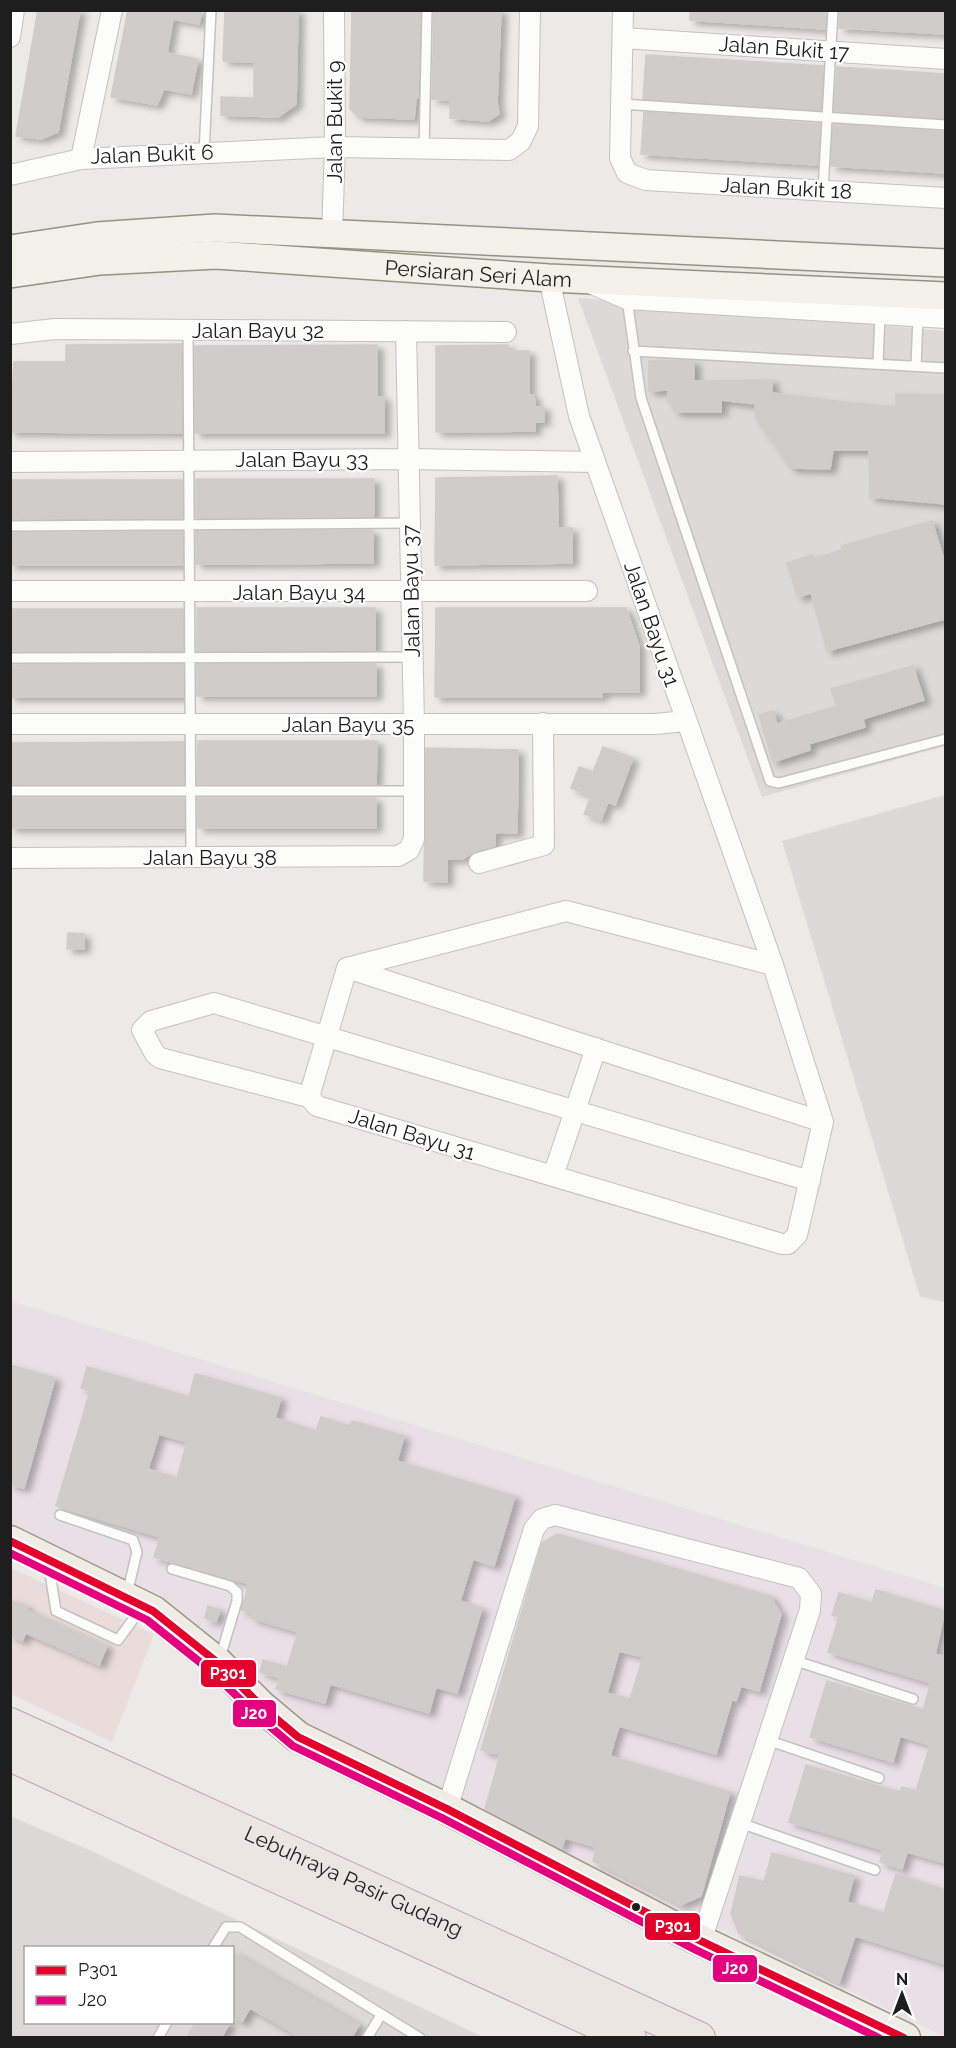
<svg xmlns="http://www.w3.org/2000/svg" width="956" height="2048" viewBox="0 0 956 2048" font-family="Raleway,sans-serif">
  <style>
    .residential { fill: #dbdad8; fill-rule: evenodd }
    .commercial { fill: #e9dcda }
    .industrial { fill: #e9e0e5 }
    .building { fill: #cfccca; stroke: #cfccc9; stroke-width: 1.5; fill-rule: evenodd; filter: url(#shadow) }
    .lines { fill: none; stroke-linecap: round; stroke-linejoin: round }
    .service-casing { stroke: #c3c2c1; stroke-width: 12 }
    .minor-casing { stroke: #c3c2c1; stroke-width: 22 }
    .secondary-casing { stroke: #929481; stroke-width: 30 }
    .primary-casing { stroke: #a09886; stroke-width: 33 }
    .trunk-casing { stroke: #bea1a9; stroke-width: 34 }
    .service { stroke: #fcfcfb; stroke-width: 9 }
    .minor { stroke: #fcfcfb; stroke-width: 20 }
    .secondary { stroke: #f2f2eb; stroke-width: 27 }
    .primary { stroke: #efece5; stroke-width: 30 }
    .trunk { stroke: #ece6e3; stroke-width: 32 }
    .bus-1-casing { stroke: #fff; stroke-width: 12 }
    .bus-2-casing { stroke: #fff; stroke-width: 12 }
    .bus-1 { stroke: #e4002b; stroke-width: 8 }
    .bus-2 { stroke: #e5007d; stroke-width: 8 }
    .bus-dot { fill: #1e1e1e; stroke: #fff; stroke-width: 2 }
    .labels { text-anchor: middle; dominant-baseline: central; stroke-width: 4.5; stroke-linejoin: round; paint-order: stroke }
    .street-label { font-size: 21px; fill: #1e1e1e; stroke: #fff }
    .line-badge { stroke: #fff; stroke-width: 2 }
    .badge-label { font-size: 16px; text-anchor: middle; font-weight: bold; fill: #fff }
  </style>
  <defs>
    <filter id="shadow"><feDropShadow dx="6" dy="4" stdDeviation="3" flood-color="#0004"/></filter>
  </defs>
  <rect width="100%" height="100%" fill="#eceae7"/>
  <path class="residential" d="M578 298 945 331V746L762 797Z
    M945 795H946L945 1302 920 1297 782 841Z
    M10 1816 87 1849 483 2037H11ZM26 1948H232V2022H26Z"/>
  <path class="commercial" d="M11 1568 154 1634 112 1742 11 1694Z"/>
  <path class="industrial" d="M11 1301 945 1588V2037L331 1743 287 1714 158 1594 11 1525Z"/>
  <path class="building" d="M38 10H80L58 132 41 139 16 136Z
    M128 10H202L199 24 173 19 167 53 198 59 191 94 164 89 157 105 111 97Z
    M225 10H298L296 104 278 117 221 115V97L254 98V62L223 61Z
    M352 10H420L418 98H416L414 119 359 117 350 109Z
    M434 10H501L497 102 499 114 488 121 450 118V100L432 99Z
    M690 10H826L825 27V29L690 20Z
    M840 10H945V34L839 28Z
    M646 55 823 66 821 110 643 99Z
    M837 67 945 74V118L834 111Z
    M644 112 820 124 818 165 641 154Z
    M833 124 945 132V173L831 166Z
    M181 344 182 433 10 432 14 362H66V345Z
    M377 345V397H384V433H195V346Z
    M508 345V351H529V395H534L535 407H544V422H535V431L436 432V346Z
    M649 361H694V381L772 380V393L851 403 896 407V394L945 395V504L870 497 869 450H833L830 469 791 468 755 417V404L721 400V412H674V401L668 402V390L649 391Z
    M557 476 558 528H572V563L435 565 436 478Z
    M196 479H374V514L373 517 196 518Z
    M10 480H182V518L10 519Z
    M932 521 945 563V619L827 651 811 593 798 597 787 563 812 555 814 559 842 550 841 546Z
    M373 530V563L196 564V531Z
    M182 531 183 565H10V533Z
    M197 608H375V650L197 651Z
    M436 608H626L639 646V692H602V697H435Z
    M10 609H183V651H10Z
    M183 664V697H10V665Z
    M197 664H376V696H197Z
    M913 666 924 700 863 719 865 727 809 744 810 750 773 762 759 715 773 711 777 724 837 706 831 689Z
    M198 741H377L376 784H197Z
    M184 742V784H10V743Z
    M603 747 633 758 615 805 608 802 601 820 584 814 591 796 571 788 579 767 593 772Z
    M426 748 518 750 517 833H495V846L476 851 462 859H447V882L424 881Z
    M10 798H184V828H10Z
    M197 798H376V828H198Z
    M68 933 84 934V949H67Z
    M10 1365 55 1378 24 1488 10 1485Z
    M87 1367 189 1397 195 1374 281 1398 275 1418 316 1431 321 1417 350 1426 352 1421 404 1436 397 1461 515 1496 494 1566 473 1559 460 1601 482 1608 457 1693 436 1687 429 1713 330 1684 325 1703 276 1689 280 1678 260 1672 263 1660 287 1667 298 1632 251 1618 252 1613 241 1610 249 1584 154 1557 160 1537 56 1506 90 1391 81 1388ZM159 1434 187 1442 177 1478 148 1469Z
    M557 1534 770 1596 781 1614 759 1691 741 1686 736 1701 732 1699 716 1754 619 1726 610 1756 730 1792 701 1896 681 1905 593 1861 596 1847 565 1838 562 1848 485 1809 500 1755 481 1750 542 1543ZM619 1651 643 1657 630 1699 607 1693Z
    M876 1590 945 1611 935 1654 945 1657V1863L907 1852 902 1869 880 1862 883 1850 789 1822 806 1765 900 1792 902 1787 916 1791 930 1745 900 1736 893 1762 810 1737 827 1681 923 1710 931 1683 828 1652 839 1617 832 1615 839 1593 872 1603Z
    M10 1600 27 1607 26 1610 107 1646 99 1665 26 1633 22 1641 10 1635Z
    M208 1606 220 1610 216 1622 205 1618Z
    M772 1853 854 1876 847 1902 884 1913 896 1874 945 1890V1964L855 1936 839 1983 739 1933 731 1914 740 1876 764 1882Z
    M232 1952 359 2025 352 2037H300L250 2008 242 2022 232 2016Z
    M196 2022H230L222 2037H187Z"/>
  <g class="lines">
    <defs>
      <path id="service" d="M621 104 946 125
        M424 148 427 10
        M204 153 211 10
        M823 191 833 10
        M627 299 641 398 770 781 779 783 946 739
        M188 330 191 857
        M633 351 946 368
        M878 364 880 315
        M916 366 918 317
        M10 526 410 523
        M10 658 412 657
        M10 791H414
        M60 1515 133 1540 137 1552 127 1594
        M49 1567 56 1611 118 1640 140 1610
        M172 1569 230 1586 237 1592V1601L220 1658
        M793 1660 913 1699
        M767 1740 879 1778
        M740 1823 875 1870
        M213 1948 226 1927H240L420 2038
        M158 2038 167 2022
        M367 2038 381 2015"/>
      <path id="minor" d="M623 10 620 158 627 173 646 180 946 198
        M10 37 14 10
        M623 38 946 59
        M81 159 112 10
        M10 175 81 159 335 147 509 150 521 141 528 126 530 10
        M332 234 335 147 334 10
        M549 278 579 416 773 965 823 1122 797 1235 788 1244H782L317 1106 309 1097 347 968 566 911 773 965
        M592 284 627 299 946 318
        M10 334 55 329 506 332
        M10 462 409 459 594 462
        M10 591H587
        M10 724H655L686 721
        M10 858 398 856 409 850 414 839V724L406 331
        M479 863 544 845 543 723
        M347 968 823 1122
        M309 1097 160 1058 155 1054 142 1030 151 1021 214 1003 810 1181
        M553 1176 596 1048
        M447 1809 534 1529 542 1519 555 1515 799 1578 811 1594 810 1610 701 1941"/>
      <g id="secondary">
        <path d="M10 249 97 236 215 228 946 263"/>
        <path id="s1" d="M10 274 100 261 216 255 549 278 946 296"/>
      </g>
      <path id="primary" d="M10 1541 153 1611 218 1663 261 1706 298 1737 447 1809 701 1941 905 2038"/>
      <g id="trunk">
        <path id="s2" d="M10 1724 699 2038"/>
        <path d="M10 1755 630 2038"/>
      </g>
    </defs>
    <use href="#service" class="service-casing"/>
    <use href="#minor" class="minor-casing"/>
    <use href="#secondary" class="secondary-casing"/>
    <use href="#primary" class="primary-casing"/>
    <use href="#trunk" class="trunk-casing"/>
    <use href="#service" class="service"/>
    <use href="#minor" class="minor"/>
    <use href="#secondary" class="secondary"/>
    <use href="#primary" class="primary"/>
    <use href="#trunk" class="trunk"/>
    <defs>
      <path id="bus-1" d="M10 1541 153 1611 218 1663 261 1706 298 1737 447 1809 701 1941 904 2038"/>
      <path id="bus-2" d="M10 1553 147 1620 211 1671 254 1713 293 1746 442 1818 696 1950 879 2038"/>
    </defs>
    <use href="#bus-1" class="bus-1-casing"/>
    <use href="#bus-2" class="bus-2-casing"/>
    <use href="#bus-1" class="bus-1"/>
    <use href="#bus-2" class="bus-2"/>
  </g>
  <circle class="bus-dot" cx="636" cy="1907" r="5"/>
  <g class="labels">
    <g class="street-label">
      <text transform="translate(784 48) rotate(4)">Jalan Bukit 17</text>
      <text transform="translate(334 122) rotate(-90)">Jalan Bukit 9</text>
      <text transform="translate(152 154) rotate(-2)">Jalan Bukit 6</text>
      <text transform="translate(786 188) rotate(3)">Jalan Bukit 18</text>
      <text stroke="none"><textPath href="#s1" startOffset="470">Persiaran Seri Alam</textPath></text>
      <text x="258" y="330">Jalan Bayu 32</text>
      <text x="302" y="459">Jalan Bayu 33</text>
      <text transform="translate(411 591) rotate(-91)">Jalan Bayu 37</text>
      <text x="299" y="592">Jalan Bayu 34</text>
      <text transform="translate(652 624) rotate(71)">Jalan Bayu 31</text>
      <text x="348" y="724">Jalan Bayu 35</text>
      <text x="210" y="857">Jalan Bayu 38</text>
      <text transform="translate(412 1134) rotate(17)">Jalan Bayu 31</text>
      <text stroke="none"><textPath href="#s2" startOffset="378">Lebuhraya Pasir Gudang</textPath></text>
    </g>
  </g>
  <g class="line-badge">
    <rect x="200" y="1659" width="57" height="29" rx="6" fill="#e4002b"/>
    <rect x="232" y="1699" width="45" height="29" rx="6" fill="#e5007d"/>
    <rect x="644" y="1912" width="57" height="29" rx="6" fill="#e4002b"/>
    <rect x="712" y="1954" width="46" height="29" rx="6" fill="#e5007d"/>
  </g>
  <g class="badge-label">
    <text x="228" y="1679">P301</text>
    <text x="254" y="1719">J20</text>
    <text x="673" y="1932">P301</text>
    <text x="735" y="1974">J20</text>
  </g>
  <rect width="956" height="2048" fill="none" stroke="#1e1e1e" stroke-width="24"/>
  <rect x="24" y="1946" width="210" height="78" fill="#ffffff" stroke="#a5a5a5" stroke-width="1.5"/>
  <rect x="36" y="1966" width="30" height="9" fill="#e4002b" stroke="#a5a5a5" stroke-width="1.5"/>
  <text x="78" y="1976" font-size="18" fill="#1e1e1e">P301</text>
  <rect x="36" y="1996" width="30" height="9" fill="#e5007d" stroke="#a5a5a5" stroke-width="1.5"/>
  <text x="78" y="2006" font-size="18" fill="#1e1e1e">J20</text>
  <g transform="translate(902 1994)" stroke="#ffffff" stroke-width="4.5" paint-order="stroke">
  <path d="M0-4.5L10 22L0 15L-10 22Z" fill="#1e1e1e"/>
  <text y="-9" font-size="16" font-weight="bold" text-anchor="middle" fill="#1e1e1e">N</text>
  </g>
</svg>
